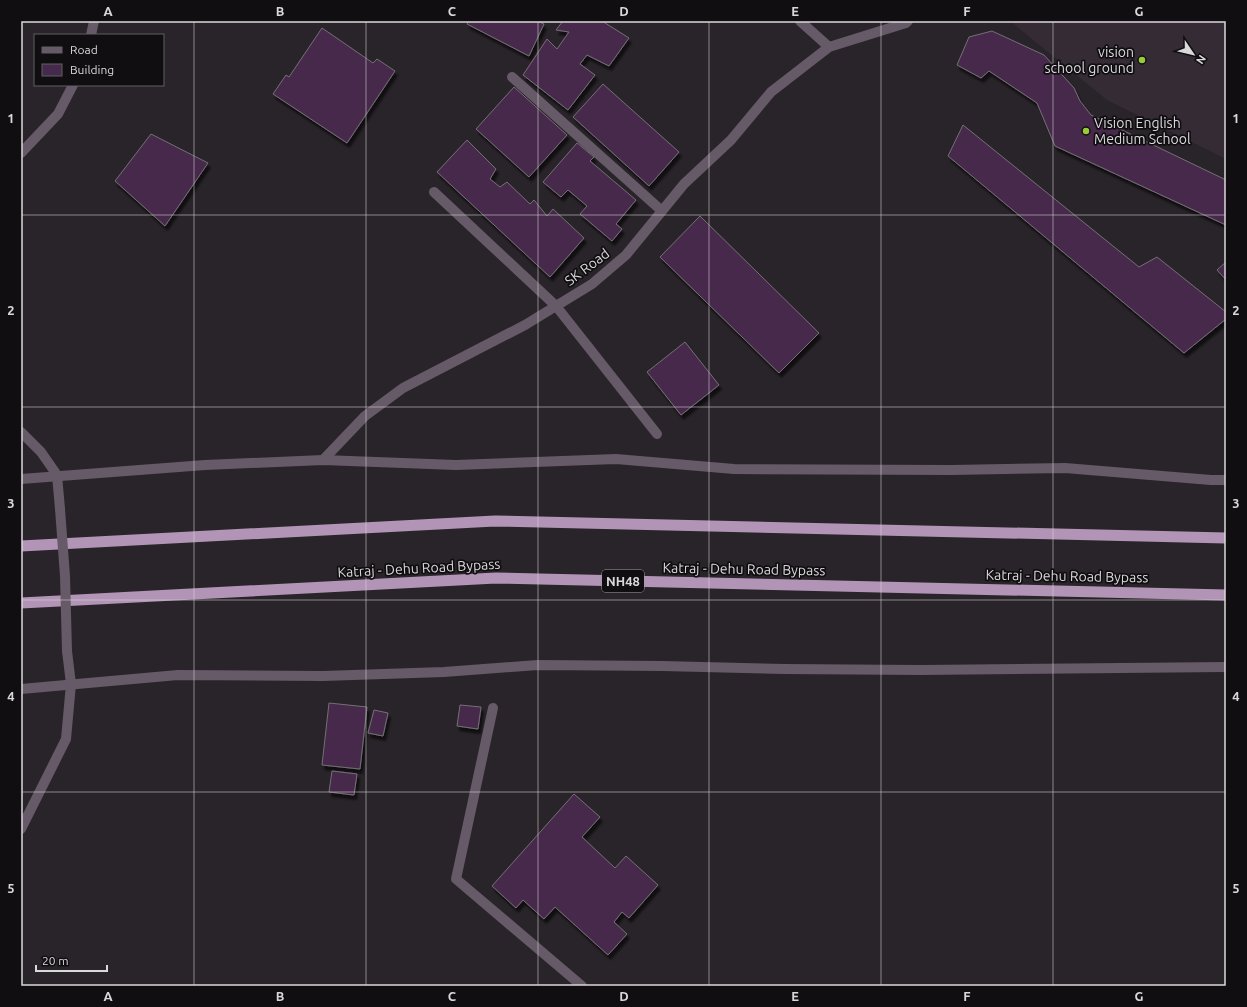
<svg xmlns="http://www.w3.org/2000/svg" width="1247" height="1007" viewBox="0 0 1247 1007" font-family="Ubuntu,sans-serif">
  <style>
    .built { fill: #342b35 }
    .building { fill: #462a4b; stroke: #746f75; filter: url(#shadow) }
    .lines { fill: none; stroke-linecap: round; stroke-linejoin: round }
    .service { stroke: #665968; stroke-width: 10 }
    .minor { stroke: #665968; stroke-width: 10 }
    .tertiary { stroke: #665968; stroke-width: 10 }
    .trunk { stroke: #b294b7; stroke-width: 11 }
    .minor-bridge { stroke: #665968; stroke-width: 10 }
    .grid { fill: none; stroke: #dbd8db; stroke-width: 1; stroke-opacity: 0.55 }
    .poi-dot { fill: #98cb37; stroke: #100e11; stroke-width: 1.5 }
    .labels { text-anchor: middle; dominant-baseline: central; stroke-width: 3.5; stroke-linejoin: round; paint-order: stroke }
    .shield { fill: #100e11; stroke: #9e9b9e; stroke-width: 1 }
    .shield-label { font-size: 13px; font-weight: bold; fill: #dbd8db }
    .poi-label { font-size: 14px; fill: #dbd8db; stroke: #100e11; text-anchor: end }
    .street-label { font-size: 14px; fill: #dbd8db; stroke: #100e11 }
    .neatline { fill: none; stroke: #dbd8db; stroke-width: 1.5 }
    .grid-label { font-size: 13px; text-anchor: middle; font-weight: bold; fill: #dbd8db }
  </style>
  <defs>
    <filter id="shadow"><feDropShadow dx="2.5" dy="4.5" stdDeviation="1" flood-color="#0009"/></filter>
  </defs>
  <rect width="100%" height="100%" fill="#292429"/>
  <path class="built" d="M1010 21H1226V159L1107 100Z"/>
  <path class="building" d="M469 21H537L544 24 529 56 467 24Z
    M563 21H602L629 38 609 66 587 55 580 64 595 75 568 110 523 75 547 39 557 49 569 32 556 30Z
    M322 28 373 63 377 59 395 71 347 143 273 94 286 75 289 77Z
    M992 31 1044 55 1074 88 1080 101 1091 115 1226 180V225L1055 146 1037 103 989 71 981 78 957 65 969 37Z
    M603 84 679 152 649 186 573 117Z
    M514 87 567 135 529 177 476 129Z
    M963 125 1139 267 1157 257 1226 312V319L1184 353 948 156Z
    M151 134 208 163 165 226 115 181Z
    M467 140 496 169 490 179 500 187 507 182 530 204 534 200 547 216 553 209 584 238 550 277 437 172Z
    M577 143 594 157 590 161 636 200 616 224 622 229 612 241 580 214 587 206 568 190 561 197 543 182Z
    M700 216 819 333 779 373 660 257Z
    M1226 262V280L1217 270Z
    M685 342 719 385 681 415 647 372Z
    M329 703 367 707 360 769 322 765Z
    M460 705 481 707 478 729 457 726Z
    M374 710 388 713 383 736 368 733Z
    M332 771 357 774 354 795 329 792Z
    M574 794 600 817 582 837 615 868 626 856 658 885 629 918 622 912 614 922 627 934 608 955 555 907 544 919 523 900 516 908 492 886Z"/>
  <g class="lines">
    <path class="service" d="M91 35 94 21
      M21 153 58 114 73 85
      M434 192 556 306 657 434
      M21 432 41 452 57 475"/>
    <path class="minor" d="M800 21 829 47
      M512 77 662 211
      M323 460 365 416 403 388 525 325 592 284 626 255 684 184 731 140 771 92 829 47 906 23 908 21
      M57 475 60 509
      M493 708 456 879 582 986
      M21 829 66 739 71 684 67 651"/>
    <path class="tertiary" d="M21 479 205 465 323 460 456 465 616 459 734 469 952 470 1065 468 1211 480H1226
      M21 689 178 675 323 676 444 672 538 665 662 666 785 669 921 670 1226 667"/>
    <path class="trunk" d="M21 546 495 521 1226 538
      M21 603 496 578 1226 595"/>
    <path class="minor-bridge" d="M60 509 65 576 67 651"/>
  </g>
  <path class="grid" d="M194 21V986M366 21V986M538 21V986M709 21V986M881 21V986M1053 21V986M21 215H1226M21 407H1226M21 600H1226M21 792H1226"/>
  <g class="poi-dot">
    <circle cx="1142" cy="60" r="4"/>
    <circle cx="1086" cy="131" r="4"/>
  </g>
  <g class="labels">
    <rect class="shield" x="602" y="570" width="42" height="22" rx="3"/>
    <g class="shield-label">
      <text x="623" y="581">NH48</text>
    </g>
    <g class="poi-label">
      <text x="1134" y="52">vision<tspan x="1134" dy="16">school ground</tspan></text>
      <text x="1094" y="123" text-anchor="start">Vision English<tspan x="1094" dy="16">Medium School</tspan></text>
    </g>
    <g class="street-label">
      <text transform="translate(587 267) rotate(-37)">SK Road</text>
      <text transform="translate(419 568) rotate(-3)">Katraj - Dehu Road Bypass</text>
      <text transform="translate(744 569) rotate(1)">Katraj - Dehu Road Bypass</text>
      <text transform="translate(1067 576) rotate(1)">Katraj - Dehu Road Bypass</text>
    </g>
  </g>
  <rect width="1247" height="1007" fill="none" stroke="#100e11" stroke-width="44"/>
  <rect x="34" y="34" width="130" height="52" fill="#100e11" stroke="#615f62"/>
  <rect x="42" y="47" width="20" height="6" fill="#665968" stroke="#615f62"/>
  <text x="70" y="54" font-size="12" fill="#dbd8db">Road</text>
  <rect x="42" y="64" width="20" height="12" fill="#462a4b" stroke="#615f62"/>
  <text x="70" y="74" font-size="12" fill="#dbd8db">Building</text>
  <g transform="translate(1193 54) rotate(125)" stroke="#100e11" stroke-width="3" paint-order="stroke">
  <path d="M0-3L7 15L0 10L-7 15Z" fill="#dbd8db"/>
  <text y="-6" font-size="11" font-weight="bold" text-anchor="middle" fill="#dbd8db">N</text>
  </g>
  <path d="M36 965v6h71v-6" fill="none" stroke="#dbd8db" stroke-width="2"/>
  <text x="42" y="965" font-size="12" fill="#dbd8db" stroke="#100e11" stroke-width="3" paint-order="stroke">20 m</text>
  <rect x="22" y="22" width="1203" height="963" class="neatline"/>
  <g class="grid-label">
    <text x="108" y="16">A</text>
    <text x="280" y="16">B</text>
    <text x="452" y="16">C</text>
    <text x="624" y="16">D</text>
    <text x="795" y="16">E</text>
    <text x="967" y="16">F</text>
    <text x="1139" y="16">G</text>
    <text x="11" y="123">1</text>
    <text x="1236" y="123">1</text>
    <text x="11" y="315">2</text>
    <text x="1236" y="315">2</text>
    <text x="11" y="508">3</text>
    <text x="1236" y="508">3</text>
    <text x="11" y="701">4</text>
    <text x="1236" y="701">4</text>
    <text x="11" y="893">5</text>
    <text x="1236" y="893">5</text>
    <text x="108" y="1001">A</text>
    <text x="280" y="1001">B</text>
    <text x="452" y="1001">C</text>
    <text x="624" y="1001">D</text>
    <text x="795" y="1001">E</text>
    <text x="967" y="1001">F</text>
    <text x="1139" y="1001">G</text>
  </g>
</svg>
